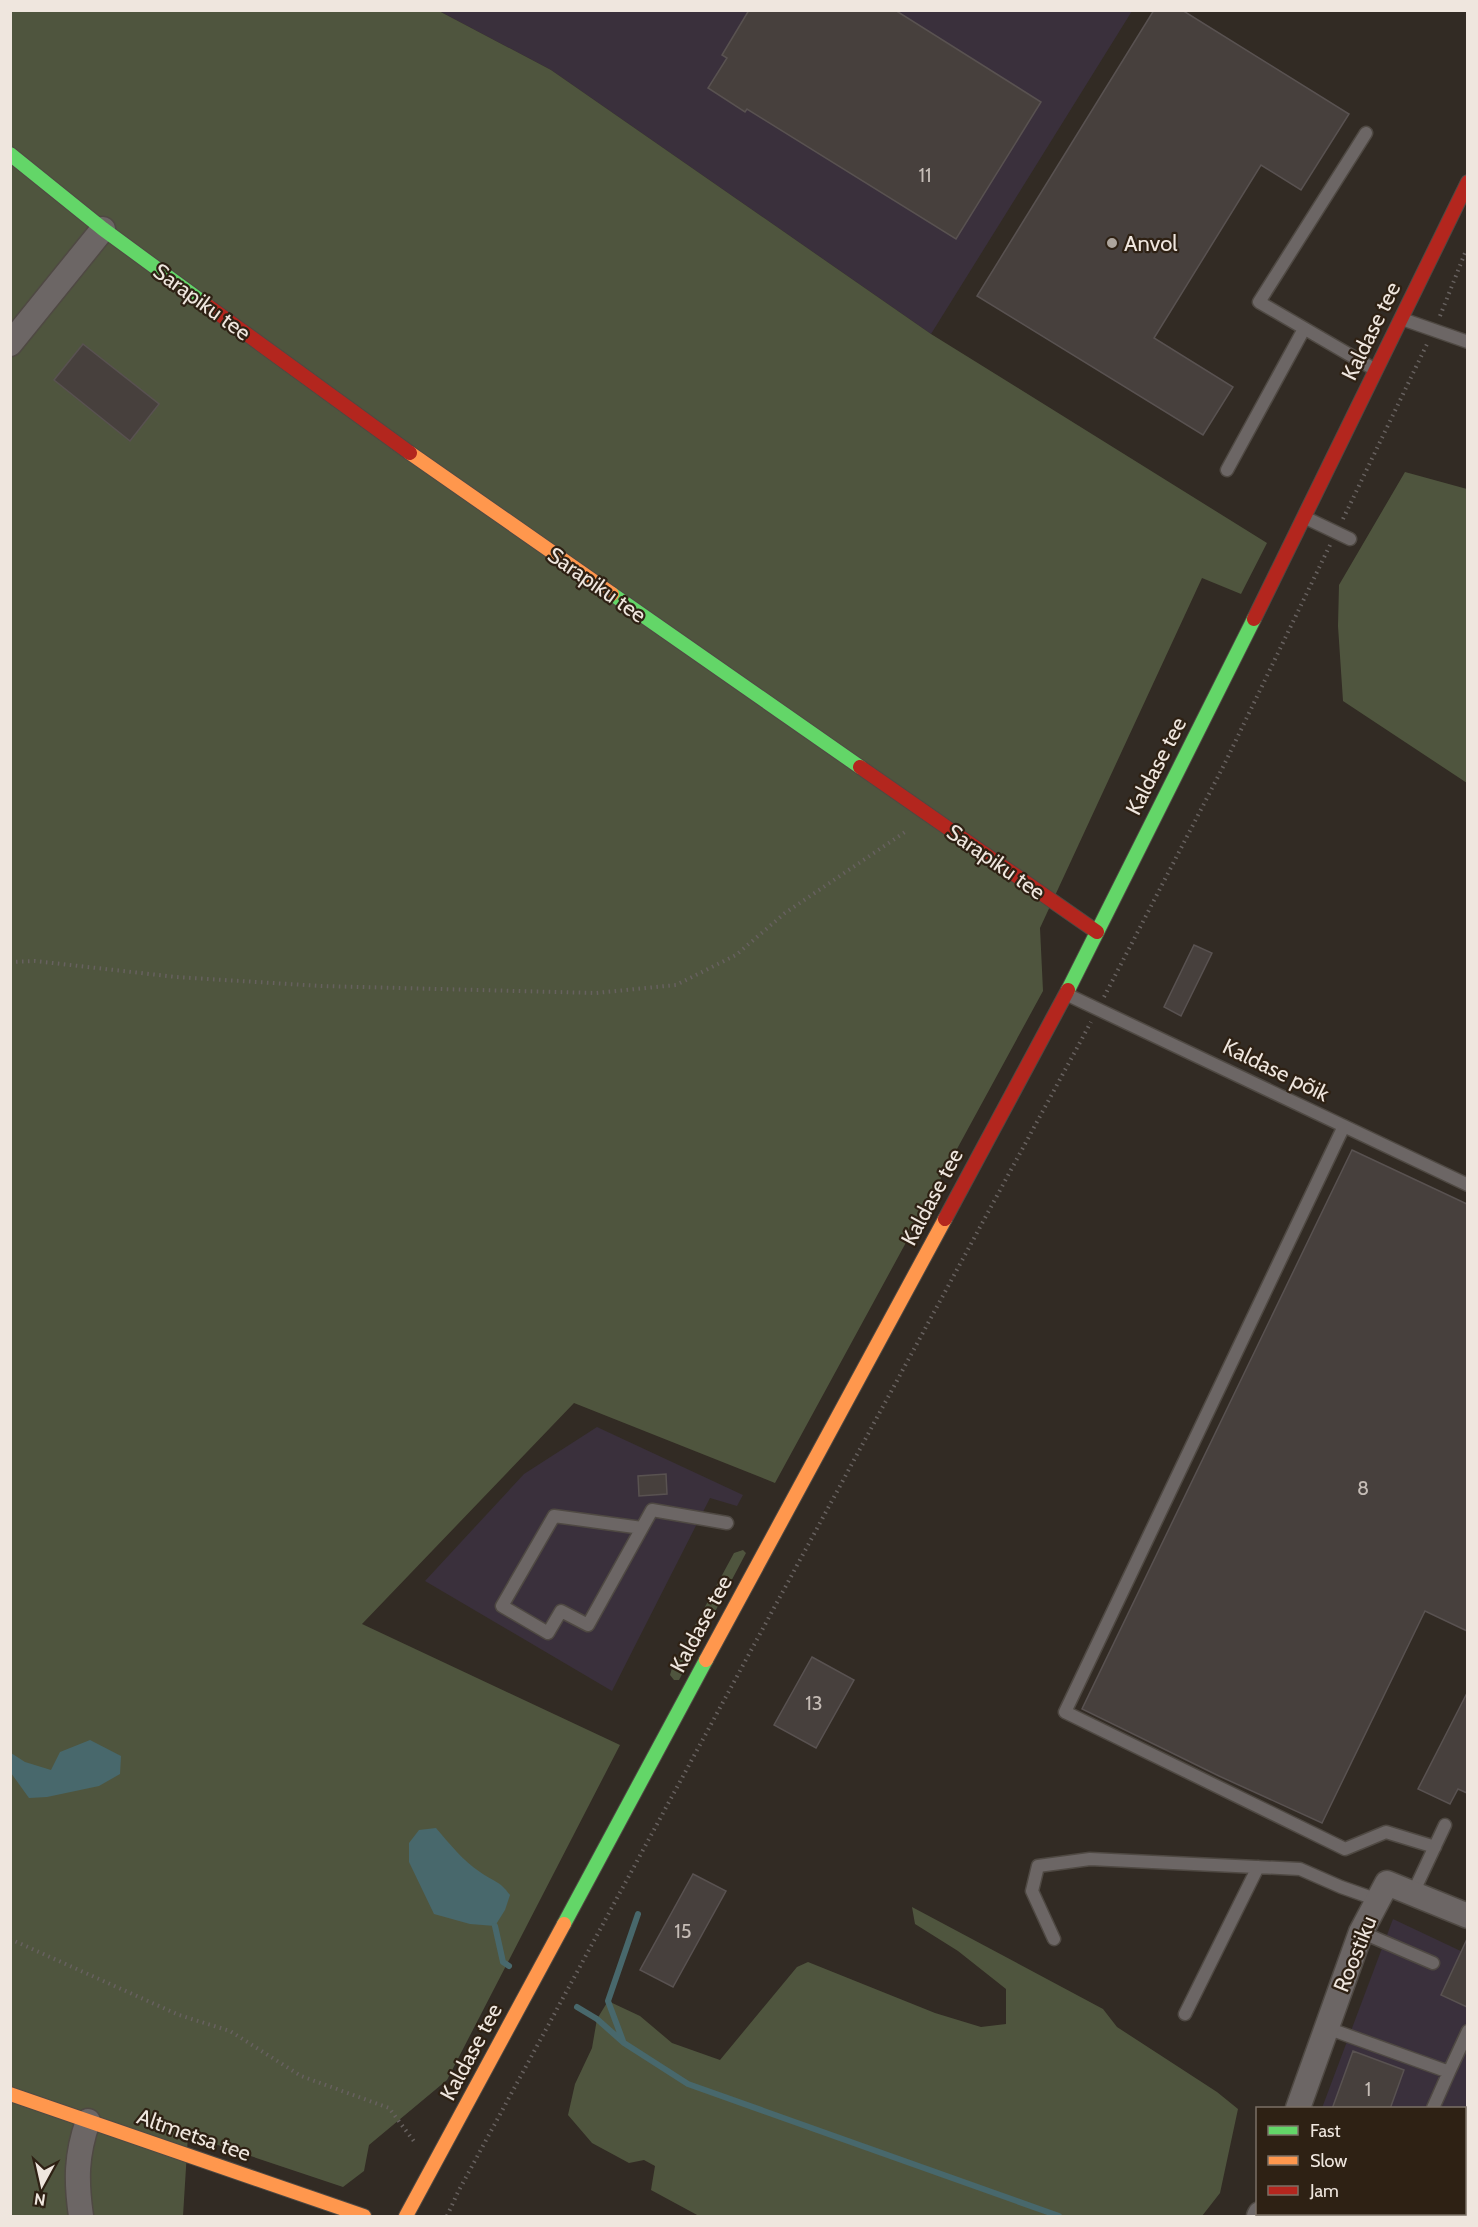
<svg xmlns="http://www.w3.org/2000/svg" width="1478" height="2227" viewBox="0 0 1478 2227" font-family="Cabin,sans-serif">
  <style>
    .industrial { fill: #3a303c }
    .green { fill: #4f553e }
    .water { fill: #48686c }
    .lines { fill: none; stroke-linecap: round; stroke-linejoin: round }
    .stream { stroke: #48686c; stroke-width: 6 }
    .building { fill: #47403d; stroke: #595251; stroke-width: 1.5 }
    .lane-casing { stroke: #4f4943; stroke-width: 15 }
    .street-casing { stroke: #4f4943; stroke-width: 27 }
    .fast-casing { stroke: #4f4943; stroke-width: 16 }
    .slow-casing { stroke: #4f4943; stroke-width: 16 }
    .jam-casing { stroke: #4f4943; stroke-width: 16 }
    .path { stroke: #67615f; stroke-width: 4; stroke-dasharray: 1.5 4.5; stroke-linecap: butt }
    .lane { stroke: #6c6665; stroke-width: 12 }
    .street { stroke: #6c6665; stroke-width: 24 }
    .fast { stroke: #63d668; stroke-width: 14 }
    .slow { stroke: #ff974d; stroke-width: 14 }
    .jam { stroke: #b3261e; stroke-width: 14 }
    .poi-dot { fill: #ada59d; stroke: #2e2114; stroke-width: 2 }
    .labels { text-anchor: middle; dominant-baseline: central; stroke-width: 4.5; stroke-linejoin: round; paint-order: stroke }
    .number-label { font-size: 20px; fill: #c5bcb6 }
    .poi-label { font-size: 22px; fill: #efe6de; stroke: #2e2114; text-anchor: start }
    .street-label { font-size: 22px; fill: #efe6de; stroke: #2e2114 }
  </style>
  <rect width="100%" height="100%" fill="#322b24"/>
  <path class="industrial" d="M439 11H1132L931 334 551 70Z
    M597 1427 743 1495 737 1506 710 1498 612 1691 425 1581 524 1474Z
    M1393 1919 1467 1954V2216H1282L1283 2214H1464V2108H1322Z"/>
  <path class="green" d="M11 11H439L551 70 931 334 1267 543 1241 594 1202 578 1040 928 1043 991 775 1483 574 1403 362 1624 620 1745 447 2080 369 2145 364 2171 343 2187 188 2135 183 2216H11Z
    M1405 472 1467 489V783L1343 701 1338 626 1339 585Z
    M743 1550 746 1553 679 1680H674L670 1675 672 1668 734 1553Z
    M912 1907 1103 2009 1117 2027 1217 2092 1238 2109 1220 2193 1202 2216H699L651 2190 655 2166 644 2160 629 2163 592 2143 568 2115 575 2084 592 2048 597 2019 608 2001 640 2016 672 2043 720 2060 797 1967 808 1962 935 2013 981 2027 1006 2024V1989L958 1951 915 1924Z"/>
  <path class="water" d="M90 1740 121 1756 120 1774 99 1786 47 1797 29 1798 11 1773V1753L25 1762 51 1770 60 1752Z
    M436 1828C449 1843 463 1861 480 1872 494 1882 499 1880 510 1895L505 1910 495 1926 470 1924 434 1914 409 1862V1843L419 1830Z"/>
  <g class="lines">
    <path class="stream" d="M495 1926 503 1962 509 1966
      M577 2007 597 2019 624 2043 688 2084 1059 2216
      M623 2041 608 2001 638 1914"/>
  </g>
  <path class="building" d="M749 10H895L1041 102 956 239 747 109 745 112 708 88 727 58 722 55Z
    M1154 10H1182L1349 114 1301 190 1261 165 1154 338 1233 387 1203 435 977 296Z
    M83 344 159 404 130 441 54 380Z
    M1194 945 1212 953 1181 1016 1164 1007Z
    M1352 1150 1467 1204V1631L1425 1611 1322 1823 1219 1776 1082 1709Z
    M666 1474 667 1494 639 1496 638 1476Z
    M812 1657 854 1680 816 1748 774 1725Z
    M1467 1693V1793L1458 1789 1450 1804 1418 1789Z
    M693 1874 726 1891 673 1987 640 1970Z
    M1467 1939V2007L1441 1995Z
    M1353 2051 1404 2070 1390 2109H1332Z"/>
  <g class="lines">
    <defs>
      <path id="lane" d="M1366 133 1259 302 1374 369
        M1402 319 1468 342
        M1227 470 1304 329
        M1306 518 1350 539
        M1068 995 1468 1185
        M1344 1126 1065 1712 1345 1849 1386 1832 1435 1847
        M642 1528 554 1516 502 1606 548 1633 561 1611 588 1625 652 1510 727 1523
        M1413 1893 1445 1825
        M1361 1932 1433 1963
        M1054 1939 1032 1891 1038 1866 1090 1859 1300 1869 1341 1887 1378 1900
        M1185 2014 1258 1867
        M1327 2028 1449 2072 1433 2108
        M1449 2072 1468 2031"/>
      <path id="street" d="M10 344 103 229
        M1298 2108 1361 1932 1387 1883 1468 1916
        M81 2216C76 2181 76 2155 88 2121
        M1259 2216 1260 2214"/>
      <path id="fast" d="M10 154 103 229 208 306
        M612 594 860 767
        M1068 990 1254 619
        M564 1924 706 1660"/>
      <path id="slow" d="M410 453 612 594
        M706 1660 945 1219
        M10 2094 364 2216
        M406 2216 564 1924"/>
      <path id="jam" d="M208 306 410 453
        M1254 619 1468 182
        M860 767 1097 932
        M945 1219 1068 990"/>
    </defs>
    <use href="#lane" class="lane-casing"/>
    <use href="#street" class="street-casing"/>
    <use href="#fast" class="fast-casing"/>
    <use href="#slow" class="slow-casing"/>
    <use href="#jam" class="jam-casing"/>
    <path class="path" d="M1440 316 1465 253
      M1343 519 1428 342
      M10 962 35 961 176 977 321 986 596 993 676 985 736 955 785 913 908 830
      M1104 997 1224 765 1330 545
      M10 1939 179 2015 230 2031 301 2076 389 2108 416 2144
      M447 2216 458 2192 1091 1022"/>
    <use href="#lane" class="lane"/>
    <use href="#street" class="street"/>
    <use href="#fast" class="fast"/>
    <use href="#slow" class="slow"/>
    <use href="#jam" class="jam"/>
  </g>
  <circle class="poi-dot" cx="1112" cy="243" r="6"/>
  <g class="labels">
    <g class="number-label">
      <text x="925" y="175">11</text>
      <text x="1363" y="1488">8</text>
      <text x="814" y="1703">13</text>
      <text x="683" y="1931">15</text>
      <text x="1368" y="2089">1</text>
    </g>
    <g class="poi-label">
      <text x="1124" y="243">Anvol</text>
    </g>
    <g class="street-label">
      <text transform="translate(202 302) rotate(36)">Sarapiku tee</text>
      <text transform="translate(1371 331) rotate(-64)">Kaldase tee</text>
      <text transform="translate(597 585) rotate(35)">Sarapiku tee</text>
      <text transform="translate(1156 766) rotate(-63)">Kaldase tee</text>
      <text transform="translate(996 862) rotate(35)">Sarapiku tee</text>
      <text transform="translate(1276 1070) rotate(26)">Kaldase põik</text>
      <text transform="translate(932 1197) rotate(-62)">Kaldase tee</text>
      <text transform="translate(701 1624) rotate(-62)">Kaldase tee</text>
      <text transform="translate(1355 1954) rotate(-68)">Roostiku</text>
      <text transform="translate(471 2052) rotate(-62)">Kaldase tee</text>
      <text transform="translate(194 2135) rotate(19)">Altmetsa tee</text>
    </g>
  </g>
  <rect width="1478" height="2227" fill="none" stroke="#efe6de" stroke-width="24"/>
  <rect x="1256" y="2107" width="210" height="108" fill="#2e2114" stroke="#7b7065" stroke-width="1.5"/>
  <rect x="1268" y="2126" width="30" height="9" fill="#63d668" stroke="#7b7065" stroke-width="1.5"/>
  <text x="1310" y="2137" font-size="18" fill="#efe6de">Fast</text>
  <rect x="1268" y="2156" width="30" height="9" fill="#ff974d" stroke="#7b7065" stroke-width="1.5"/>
  <text x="1310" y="2167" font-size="18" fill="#efe6de">Slow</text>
  <rect x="1268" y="2186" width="30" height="9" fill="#b3261e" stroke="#7b7065" stroke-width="1.5"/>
  <text x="1310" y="2197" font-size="18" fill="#efe6de">Jam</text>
  <g transform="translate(42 2185) rotate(188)" stroke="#2e2114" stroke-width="4.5" paint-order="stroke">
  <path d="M0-4.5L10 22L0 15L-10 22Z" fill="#efe6de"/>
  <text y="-9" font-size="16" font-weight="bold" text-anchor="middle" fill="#efe6de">N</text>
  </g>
</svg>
